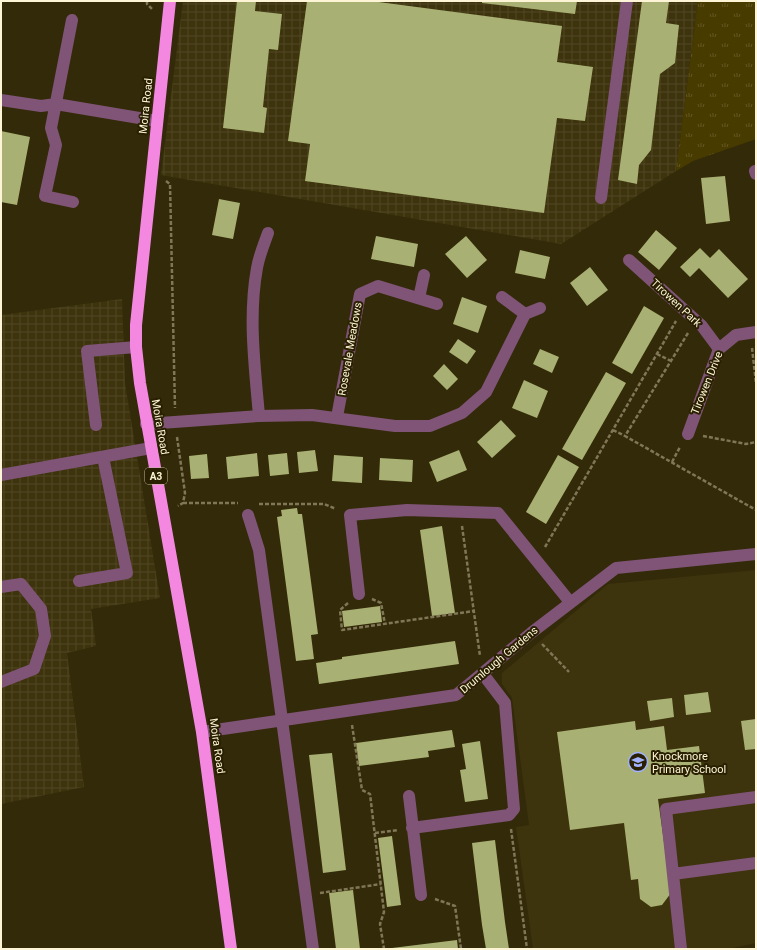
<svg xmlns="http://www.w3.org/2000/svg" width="757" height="950" viewBox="0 0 757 950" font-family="Roboto,sans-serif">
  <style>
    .built { fill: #3d330d }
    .industrial { fill: url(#industrial-grid) }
    .grass { fill: url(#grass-tufts) }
    .building { fill: #a8b073 }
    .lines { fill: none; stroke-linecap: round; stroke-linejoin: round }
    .path { stroke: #807757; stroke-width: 2.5; stroke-dasharray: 4 2; stroke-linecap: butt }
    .minor { stroke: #7f5476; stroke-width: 12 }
    .highway { stroke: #f488e0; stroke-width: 12 }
    .labels { text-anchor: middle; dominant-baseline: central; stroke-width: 4; stroke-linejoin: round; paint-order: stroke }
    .shield { fill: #292001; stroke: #bdb596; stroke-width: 1 }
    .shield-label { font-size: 10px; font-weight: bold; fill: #fdf5d6 }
    .street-label { font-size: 11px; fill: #fdf5d6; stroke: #292001 }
    .poi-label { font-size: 11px; fill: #fdf5d6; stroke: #292001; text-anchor: start }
  </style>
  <defs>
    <pattern id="industrial-grid" width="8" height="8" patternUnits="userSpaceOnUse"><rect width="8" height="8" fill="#3d330d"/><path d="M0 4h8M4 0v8" fill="none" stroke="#504724"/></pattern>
    <pattern id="grass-tufts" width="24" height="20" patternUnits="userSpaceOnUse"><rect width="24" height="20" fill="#483b00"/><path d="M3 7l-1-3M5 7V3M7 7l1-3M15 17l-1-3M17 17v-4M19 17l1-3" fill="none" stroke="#635824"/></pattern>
  </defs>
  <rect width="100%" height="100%" fill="#332a09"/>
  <path class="built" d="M756 570V943L728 949H533L516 827 529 825 512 698 502 684V673L608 584Z"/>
  <path class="industrial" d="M183 1H698L676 171 561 244 161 175Z
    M122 299 125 383 160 598 91 609 96 646 67 653 84 787 1 804V315Z"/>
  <path class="grass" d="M698 1H756V139L693 161 676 171Z"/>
  <path class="building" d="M237 1H256L255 11 282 14 278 50 269 49 263 107 267 108 264 133 223 128Z
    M307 1H371L562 26 557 62 593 67 585 121 557 118 544 213 305 181 310 144 288 141Z
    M482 1H577L575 14 482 3Z
    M642 1H669L666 23 679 25 675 63 660 74 651 150 639 165 637 184 618 180Z
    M1 131 30 137 17 205 1 202Z
    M725 176 730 221 706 224 701 178Z
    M219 199 240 203 233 239 212 235Z
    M656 230 677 248 659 270 638 252Z
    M376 236 418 244 414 267 371 259Z
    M466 236 487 260 467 278 445 254Z
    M700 248 710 258 719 249 748 279 728 298 699 268 690 277 680 267Z
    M520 250 550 257 545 279 515 273Z
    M590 267 608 290 587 306 570 283Z
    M462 297 487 306 478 333 453 324Z
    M644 306 664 318 632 374 612 363Z
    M458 339 476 351 467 364 449 352Z
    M540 349 559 357 552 373 533 364Z
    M444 364 458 379 447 390 433 376Z
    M606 372 626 383 582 460 562 449Z
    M524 380 548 391 537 418 512 408Z
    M501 420 516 436 492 458 477 442Z
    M315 450 318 471 299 473 297 452Z
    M459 450 467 470 437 482 429 462Z
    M257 453 259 476 228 479 226 457Z
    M287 453 289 474 270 476 268 455Z
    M207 454 209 478 191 479 189 456Z
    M334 455 363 457 362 483 332 481Z
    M558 455 579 467 546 524 526 512Z
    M380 458 413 460 412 482 379 480Z
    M297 508 298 514H302L318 634 311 635 314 659 296 661 277 517 282 516 281 510Z
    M442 526 455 613 432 616 420 530Z
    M380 606 382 622 344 627 342 611Z
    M455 641 459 664 319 684 316 663 342 659V657Z
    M708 692 711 712 686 715 684 695Z
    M672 698 674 717 650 721 647 701Z
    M756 719V749L745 750 741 721Z
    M635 721 636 730 664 726 667 750 699 746 705 793 658 799 671 893 662 905 651 907 640 899 638 879 631 880 624 823 570 830 557 732Z
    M452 730 455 747 428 751 429 757 359 766 356 743Z
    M480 741 488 799 465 802 460 770 466 769 462 744Z
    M332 753 346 870 323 873 309 755Z
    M392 836 401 905 387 907 378 838Z
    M495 840 505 922 509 949H486L482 925 472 843Z
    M353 890 360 949H336L329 893Z
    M457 940 458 949H392V948Z"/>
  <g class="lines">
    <path class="path" d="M147 1V4L153 10
      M166 181 170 184 175 408
      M688 333 625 436 756 510
      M752 348 756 383
      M657 354 671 361
      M613 430 625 436
      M703 436 746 444 756 442
      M177 437 185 493 183 503 178 506
      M672 462 680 447
      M183 503H238
      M259 504H324L336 509
      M462 526 480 656
      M545 547 676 321
      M372 599 381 603 385 624
      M348 603 340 610 342 630 474 611
      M542 644 569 672
      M352 725 362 790 370 794 384 912 380 924 384 949
      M511 829 527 949
      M375 833 398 830
      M320 893 381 884
      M435 899 455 906 461 949"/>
    <path class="minor" d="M72 20 51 128 56 145 45 196 73 202
      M1 100 41 106 56 104 157 121
      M755 171 756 174
      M601 198 627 1
      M629 260 702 326 719 349
      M419 298 424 275
      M525 314 540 308
      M259 416C255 368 248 317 257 268 259 256 264 244 268 233
      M337 417 360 294 378 286 437 304
      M146 424 259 416 312 415 395 426H430L462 413 486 392 525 314 502 297
      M96 425 87 351 136 347
      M688 434 719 349 736 335 756 332
      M1 475 151 448
      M248 515 259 550 313 949
      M79 581 127 573 103 457
      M1 587 21 584 41 609 45 636 34 669 1 682
      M359 594 350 515 407 510 498 513 570 602
      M202 732 456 695 531 633 616 568 756 554
      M409 796 421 895
      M412 828 509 815 514 809 505 703 483 674
      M673 874 756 863
      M681 949 666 809 756 797"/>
    <path class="highway" d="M170 1 136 325V347L140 383 202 732 231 949"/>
  </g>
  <defs>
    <symbol id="school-ring" viewBox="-11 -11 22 22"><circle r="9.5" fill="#292001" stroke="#a2b2fd" stroke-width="1.5"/><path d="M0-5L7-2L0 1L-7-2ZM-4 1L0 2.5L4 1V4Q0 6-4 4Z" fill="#a2b2fd"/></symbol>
  </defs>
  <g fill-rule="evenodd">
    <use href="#school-ring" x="627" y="751" width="22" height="22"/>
  </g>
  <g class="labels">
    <rect class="shield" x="145" y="468" width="22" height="16" rx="3"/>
    <g class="shield-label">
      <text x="156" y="476">A3</text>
    </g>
    <g class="street-label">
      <text transform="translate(146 106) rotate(-84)">Moira Road</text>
      <text transform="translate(676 303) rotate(43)">Tirowen Park</text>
      <text transform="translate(350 349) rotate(-80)">Rosevale Meadows</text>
      <text transform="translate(707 383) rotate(-68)">Tirowen Drive</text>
      <text transform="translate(160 427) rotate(80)">Moira Road</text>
      <text transform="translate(499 660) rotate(-40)">Drumlough Gardens</text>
      <text transform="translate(217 746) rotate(82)">Moira Road</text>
    </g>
    <g class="poi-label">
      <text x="652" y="756">Knockmore<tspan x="652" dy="13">Primary School</tspan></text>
    </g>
  </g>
  <rect width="757" height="950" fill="none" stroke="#fdf5d6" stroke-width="4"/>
</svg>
